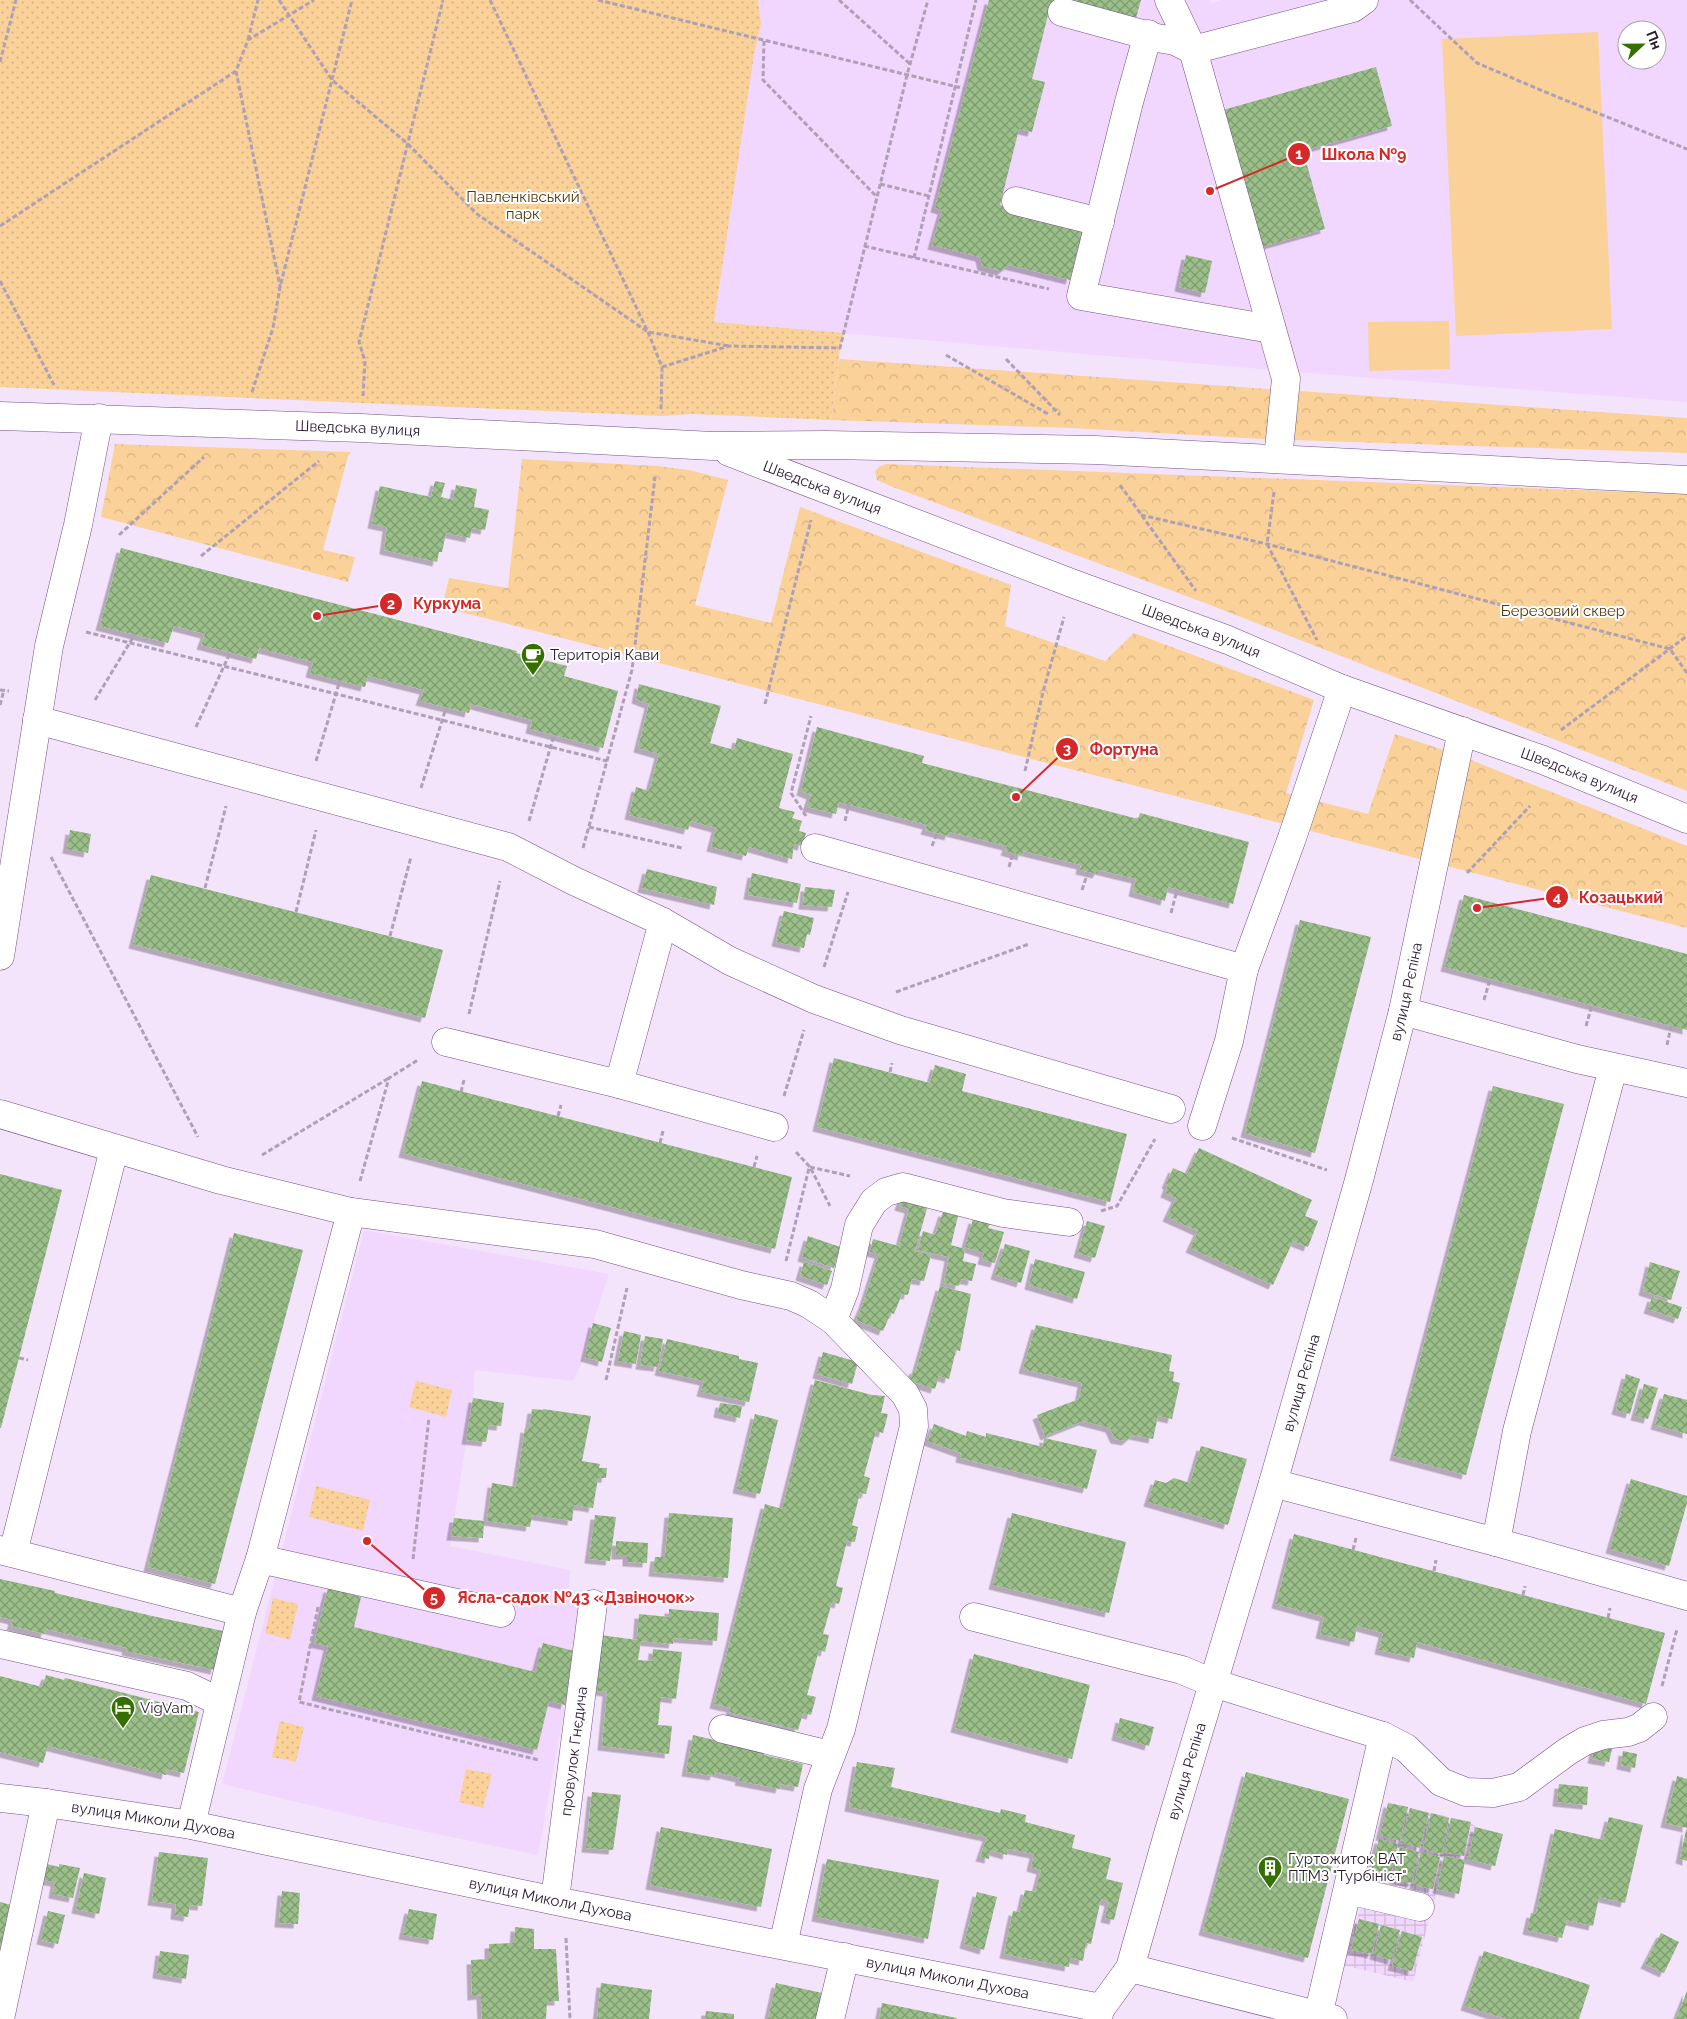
<svg xmlns="http://www.w3.org/2000/svg" width="1687" height="2019" viewBox="0 0 1687 2019" font-family="Raleway,sans-serif">
  <style>
    .built { fill: #f1d7fd; fill-rule: evenodd }
    .industrial { fill: url(#industrial-grid) }
    .forest { fill: url(#forest-crowns) }
    .park { fill: url(#park-dots) }
    .garden { fill: #fad198 }
    .building { fill: url(#building-cross-hatch); filter: url(#shadow) }
    .lines { fill: none; stroke-linecap: round; stroke-linejoin: round }
    .minor-casing { stroke: #735182; stroke-width: 29 }
    .path { stroke: #afa0b6; stroke-width: 3; stroke-dasharray: 5 2.5; stroke-linecap: butt }
    .minor { stroke: #fff; stroke-width: 28 }
    .labels { text-anchor: middle; dominant-baseline: central; stroke-width: 4; stroke-linejoin: round; paint-order: stroke }
    .park-label { font-size: 15px; fill: #50360b; stroke: #fff }
    .street-label { font-size: 15px; fill: #281a2e; stroke: #fff }
    .poi-label { font-size: 15px; fill: #281a2e; stroke: #fff; text-anchor: start }
    .leader { fill: none; stroke: #d62828; stroke-width: 2 }
    .callout-dot { fill: #d62828; stroke: #fff; stroke-width: 2 }
    .mark-label { font-size: 15px; text-anchor: middle; font-weight: bold; fill: #fff }
    .callout-label { font-size: 16px; text-anchor: middle; font-weight: bold; fill: #d62828; stroke: #fff; stroke-width: 4; stroke-linejoin: round; paint-order: stroke }
  </style>
  <defs>
    <pattern id="industrial-grid" width="8" height="8" patternUnits="userSpaceOnUse" patternTransform="scale(1.25)"><rect width="8" height="8" fill="#f1d7fd"/><path d="M0 4h8M4 0v8" fill="none" stroke="#cfb8d9"/></pattern>
    <pattern id="forest-crowns" width="20" height="18" patternUnits="userSpaceOnUse" patternTransform="scale(1.25)"><rect width="20" height="18" fill="#fad198"/><path d="M2 6a3 3 0 1 1 6 0M12 15a3 3 0 1 1 6 0" fill="none" stroke="#d6b383"/></pattern>
    <pattern id="park-dots" width="8" height="8" patternUnits="userSpaceOnUse" patternTransform="scale(1.25)"><rect width="8" height="8" fill="#fad198"/><path d="M2 2h.1M6 6h.1" fill="none" stroke="#d6b383" stroke-width="1.8" stroke-linecap="round"/></pattern>
    <pattern id="building-cross-hatch" width="8" height="8" patternUnits="userSpaceOnUse" patternTransform="scale(1.25)"><rect width="8" height="8" fill="#9abf88"/><path d="M0 0l8 8M0 8l8-8" fill="none" stroke="#7e9a70"/></pattern>
    <filter id="shadow"><feDropShadow dx="-4.5" dy="4.5" stdDeviation="0" flood-color="#0004"/></filter>
  </defs>
  <rect width="100%" height="100%" fill="#f4e4fb"/>
  <path class="built" d="M758 0H1210L1212 3 1220 0H1687V402L1295 372 714 322 754 55 761 24ZM1627 30H1657V60H1627Z
    M364 1230 609 1274 593 1323 585 1357 573 1381 475 1370 473 1398 450 1546 570 1570 568 1598 582 1601 578 1652 565 1705 538 1855 389 1824 222 1784Z"/>
  <path class="industrial" d="M1388 1803 1471 1822 1475 1827 1503 1834 1495 1866 1468 1859 1465 1860 1459 1894 1437 1889 1413 1982 1343 1965 1370 1874Z"/>
  <path class="forest" d="M839 359 1687 418V453L1263 439 1072 428 831 420Z
    M115 444 351 452 348 456 323 550 355 557 348 582 101 517Z
    M522 459 657 466 689 470 728 480 695 605 771 623 800 507 1011 585 1005 626 1105 661 1134 633 1314 700 1286 793 1368 814 1395 734 1456 754 1687 846V928L442 607 449 578 508 588Z
    M887 464 1687 494V791L1205 603 893 487 877 480 875 471 880 466Z"/>
  <path class="park" d="M0 0H758L761 24 754 55 714 322 844 333 840 348 831 420 692 414 661 416 0 387Z
    M416 1381 452 1390 446 1417 409 1407Z
    M316 1486 370 1500 363 1531 309 1517Z
    M273 1598 298 1604 290 1640 265 1633Z
    M280 1721 304 1727 296 1762 272 1757Z
    M466 1769 492 1774 483 1808 459 1802Z"/>
  <path class="garden" d="M1598 32 1612 329 1456 336 1442 39Z
    M1449 321 1450 369 1369 371 1368 322Z"/>
  <path class="building" d="M989 0H1141L1134 25 1051 3 1032 79 1045 82 1032 132 1019 129 1000 205 1084 227 1070 280 1009 265 1001 271 982 266 980 257 932 245 942 210 935 208Z
    M1376 67 1392 126 1303 151 1325 229 1261 247 1223 110Z
    M1186 255 1212 261 1205 293 1179 287Z
    M435 481 445 483 441 497 453 500 456 485 477 489 474 507 489 510 485 530 472 528 470 538 446 533 442 552H439L437 562 384 550 387 527 372 524 380 486 431 497Z
    M121 548 517 651 516 653 567 666 564 676 618 691 603 748 530 729 532 720 471 704 469 713 420 701 424 690 368 676 365 687 310 673 313 662 259 648 256 659 201 645 205 634 174 626 168 643 100 626Z
    M639 684 721 706 710 743 734 750 737 738 793 754 779 808 795 812 792 818 802 821 799 831 806 833 802 846 794 844 792 859 749 847 746 856 711 847 716 828 691 821 688 830 629 815 636 787 649 791 659 754 638 748 649 704 636 699Z
    M817 727 924 756 922 763 1138 819 1140 813 1249 842 1233 904 1168 887 1165 901 1133 892 1136 879 1099 870 1097 874 1080 870 1081 865 1023 851 1022 856 1005 851 1007 846 950 832 949 836 925 830 927 825 839 802 836 814 807 807 811 795 801 791Z
    M70 830 91 834 88 853 67 849Z
    M647 869 717 887 714 905 642 888Z
    M752 873 801 884 797 903 748 895Z
    M151 875 443 950 425 1018 133 944Z
    M805 887 835 890 832 907 803 905Z
    M1464 895 1687 954V1030L1445 967Z
    M784 911 814 918 810 935 807 934 804 948 776 942Z
    M1300 920 1371 937 1315 1153 1245 1133Z
    M834 1058 930 1083 935 1065 966 1074 962 1091 1127 1134 1110 1202 817 1127Z
    M422 1081 792 1177 775 1249 403 1153Z
    M1493 1086 1564 1104 1466 1475 1394 1456Z
    M1199 1148 1312 1200 1305 1216 1318 1221 1308 1247 1293 1241 1273 1285 1190 1248 1198 1231 1167 1217 1176 1198 1165 1193 1168 1185 1166 1184 1173 1168 1187 1174Z
    M0 1174 62 1190 1 1428H0Z
    M902 1197 928 1205 915 1251 931 1255 924 1281 912 1279 908 1295 902 1294 894 1314 891 1313 883 1331 856 1320 863 1304 879 1254 870 1252 873 1239 899 1246 909 1209 899 1206Z
    M943 1212 958 1216 951 1245 965 1249 963 1261 976 1264 972 1281 961 1279 959 1286 944 1283 949 1257 918 1250 923 1231 935 1235Z
    M973 1219 990 1224 988 1228 1004 1232 995 1263 982 1260 984 1253 965 1247Z
    M1087 1221 1105 1226 1095 1258 1078 1253Z
    M234 1233 303 1250 215 1584 148 1567Z
    M808 1236 840 1247 834 1268 802 1257Z
    M1005 1244 1030 1251 1021 1283 995 1275Z
    M1035 1259 1085 1272 1077 1299 1029 1285Z
    M804 1262 832 1271 827 1285 800 1276Z
    M1650 1262 1680 1271 1671 1300 1643 1291Z
    M940 1286 971 1294 960 1351 956 1350 949 1379 939 1376 935 1389 910 1381 914 1369 916 1370Z
    M1652 1297 1682 1307 1678 1319 1648 1309Z
    M593 1323 611 1328 602 1362 585 1357Z
    M1036 1325 1172 1355 1169 1371 1174 1372 1173 1381 1180 1383 1172 1419 1158 1416 1153 1439 1133 1435 1126 1441 1115 1439 1110 1428 1083 1421 1045 1436 1037 1415 1079 1399 1082 1383 1023 1369Z
    M624 1331 641 1335 636 1364 618 1361Z
    M645 1336 663 1339 658 1367 640 1365Z
    M667 1339 739 1356V1359L758 1363 749 1402 701 1392 704 1381 659 1371Z
    M823 1352 858 1362 852 1384 817 1374Z
    M1626 1374 1640 1379 1630 1414 1616 1410Z
    M815 1380 872 1395 885 1396 881 1413 888 1414 883 1433 876 1431 864 1476 870 1478 866 1494 860 1493 852 1525 858 1527 855 1542 847 1541 836 1586 843 1588 839 1604 832 1602 823 1634 829 1635 825 1652 819 1650 807 1695 816 1697 811 1715 803 1713 798 1730 729 1712 731 1708 714 1704 765 1504 782 1509Z
    M1644 1384 1658 1388 1648 1419 1635 1416Z
    M1664 1394 1687 1400V1434L1655 1425Z
    M473 1398 504 1403 501 1426 489 1425 486 1442 466 1440Z
    M720 1403 742 1406 740 1418 718 1413Z
    M532 1409 543 1410V1409L591 1416 582 1461 600 1464 599 1468H607L606 1478H598L593 1508 574 1505 572 1521 532 1515 530 1527 487 1521 492 1483 516 1487 525 1428 529 1429Z
    M755 1414 778 1420 760 1494 737 1489Z
    M934 1424 966 1436 967 1431 986 1437V1433L1043 1447 1044 1438 1097 1450 1087 1489 960 1458 961 1453 928 1441Z
    M1201 1446 1247 1459 1228 1525 1148 1502 1155 1480 1166 1483 1174 1478 1190 1483Z
    M1631 1479 1687 1496V1503L1669 1566 1610 1549Z
    M669 1513 733 1518 728 1578 653 1572 655 1557H665Z
    M1012 1513 1126 1542 1109 1613 993 1585Z
    M595 1515 616 1517 610 1561 589 1559Z
    M454 1518 484 1521 483 1538 451 1536Z
    M1294 1534 1665 1633 1646 1704 1417 1642 1414 1658 1379 1650 1383 1633 1357 1626 1354 1642 1320 1634 1324 1617 1276 1604Z
    M616 1541 648 1543 647 1563 627 1562V1555H616Z
    M0 1579 55 1591V1593L152 1616 223 1631 215 1670 126 1651 127 1648 46 1629 45 1634 11 1626 13 1620 0 1617Z
    M328 1588 361 1597 354 1627 535 1672 543 1643 578 1652 565 1705 549 1701 537 1750 316 1696 328 1646 314 1643Z
    M669 1609 719 1613 717 1641 674 1638 673 1644 641 1641 638 1660 652 1661 653 1649 682 1652 676 1699 661 1697 658 1725 672 1726 669 1754 602 1746 607 1692 591 1690 600 1635 637 1640 639 1614 669 1617Z
    M974 1654 1090 1685 1072 1759 955 1728Z
    M46 1675 64 1680 65 1678 199 1712 184 1773 167 1769 166 1775 48 1746 43 1763 0 1752V1676L42 1687Z
    M1120 1718 1154 1727 1149 1746 1116 1736Z
    M693 1735 765 1752 764 1755 803 1764 798 1787 781 1784 780 1789 739 1781 740 1778 715 1772 714 1776 686 1772Z
    M1595 1746 1612 1749 1609 1762 1592 1759Z
    M1623 1751 1637 1754 1635 1768 1621 1765Z
    M857 1762 895 1768 891 1787 1000 1813 1001 1809 1026 1815 1025 1822 1075 1835 1072 1848 1111 1858 1106 1879 1123 1883 1114 1920 1105 1918 1109 1902 1101 1899 1091 1944 1086 1943 1083 1961 1070 1958 1069 1967 1004 1954 1013 1911 1020 1912 1025 1890 1035 1892 1041 1870 1031 1867 1034 1854 1008 1849 1007 1855 990 1850 989 1859 980 1857 987 1837 849 1807Z
    M1246 1772 1349 1799 1308 1958 1203 1931Z
    M1677 1776 1687 1779V1828L1665 1823Z
    M1559 1784 1588 1787 1587 1805 1557 1802Z
    M592 1792 621 1795 613 1850 586 1848Z
    M1388 1803 1408 1807 1400 1841 1380 1836Z
    M1410 1808 1429 1813 1420 1848 1401 1843Z
    M1431 1813 1449 1818 1442 1854 1423 1849Z
    M1609 1817 1643 1825 1625 1903 1599 1897 1593 1926 1567 1920 1562 1938 1527 1930 1531 1913 1536 1914 1555 1829 1603 1840Z
    M1451 1818 1471 1822 1464 1856 1444 1852Z
    M661 1827 772 1849 761 1907 650 1885Z
    M1475 1827 1503 1834 1495 1866 1468 1859Z
    M1686 1830H1687V1861L1680 1859Z
    M1379 1839 1398 1844 1390 1879 1370 1874Z
    M1400 1847 1419 1852 1412 1883 1393 1879Z
    M159 1852 208 1858 202 1906 190 1905 188 1917 175 1915 176 1904 152 1901Z
    M1421 1852 1440 1857 1433 1889 1414 1885Z
    M1444 1856 1465 1860 1459 1894 1437 1889Z
    M827 1859 939 1880 928 1939 816 1917Z
    M47 1864 59 1867V1864L80 1868 73 1898 53 1894 55 1882 43 1880Z
    M84 1873 106 1878 99 1914 76 1909Z
    M282 1891 300 1893 298 1924 279 1923Z
    M977 1892 997 1897 984 1950 964 1944Z
    M0 1902 11 1905 0 1956Z
    M409 1909 437 1914 433 1940 403 1935Z
    M48 1911 65 1915 58 1944 41 1940Z
    M1359 1919 1379 1924 1372 1954 1351 1950Z
    M1381 1925 1400 1930 1392 1960 1374 1955Z
    M515 1927 534 1929V1949H556L559 2001H547L546 2019H482L481 1995 472 1996 471 1960 489 1959V1944L514 1943Z
    M1402 1931 1422 1937 1412 1971 1392 1966Z
    M1661 1933 1679 1942 1664 1973 1645 1964Z
    M160 1951 189 1955 186 1979 157 1974Z
    M1484 1951 1590 1985 1579 2019H1506L1465 2006Z
    M601 1983 652 1990 649 2019H597Z
    M776 1983 827 1994 822 2019H768Z
    M1687 1991V2019H1676Z
    M882 2003 957 2018V2019H879Z
    M706 2011 734 2014V2019H705Z"/>
  <g class="lines">
    <defs>
      <g id="minor">
        <path d="M1169 0 1193 50 1286 379 1278 459"/>
        <path d="M1062 12 1157 38 1175 41 1193 50 1353 8 1364 0"/>
        <path d="M1148 34 1129 102 1081 296 1271 329"/>
        <path d="M1016 201 1100 222"/>
        <path id="s1" d="M0 416 361 428 713 446 826 445 1095 450 1687 480"/>
        <path id="s2" d="M729 452 1074 584 1228 640 1342 689 1543 760 1687 819"/>
        <path d="M37 720 508 847 574 881 663 922 730 961 814 999 900 1030 1171 1109"/>
        <path d="M815 848 1244 969"/>
        <path d="M0 956 49 646 78 525 99 418"/>
        <path d="M1403 1011 1577 1059 1687 1083"/>
        <path d="M446 1042 619 1084 774 1127"/>
        <path d="M619 1084 663 922"/>
        <path d="M0 1114 221 1180 351 1212 595 1244 741 1285 791 1296 809 1304 833 1320 905 1394 913 1409 914 1426 841 1729 818 1789 783 1945"/>
        <path d="M1202 1126 1229 1041 1244 969 1292 838 1342 689"/>
        <path d="M833 1320 845 1289 859 1225 874 1201 886 1192 903 1187 1003 1213 1069 1222"/>
        <path d="M1273 1483 1496 1542 1687 1596"/>
        <path d="M1496 1542 1517 1431 1613 1068"/>
        <path d="M0 1550 242 1612"/>
        <path d="M13 1553 114 1149"/>
        <path d="M260 1559 501 1613"/>
        <path d="M974 1617 1182 1670 1213 1683 1383 1736 1406 1748 1441 1782 1466 1792 1493 1793 1519 1787 1568 1751 1585 1741 1603 1735 1628 1732 1639 1728 1653 1717"/>
        <path d="M0 1644 187 1686 220 1702"/>
        <path d="M723 1729 830 1755"/>
        <path id="s3" d="M0 1798 46 1803 191 1825 566 1903 1101 2008"/>
        <path d="M191 1825 242 1612 260 1559 351 1212"/>
        <path d="M1348 1890 1420 1907"/>
        <path id="s4" d="M555 1899 593 1604"/>
        <path d="M1130 1968 1333 2019"/>
        <path d="M1318 2016 1383 1736"/>
        <path d="M0 2019 46 1803"/>
        <path d="M830 2019 845 1957"/>
        <path id="s5" d="M1097 2019 1101 2008 1130 1968 1168 1834 1273 1483 1359 1180 1403 1011 1462 731"/>
      </g>
    </defs>
    <use href="#minor" class="minor-casing"/>
    <path class="path" d="M279 0 332 80 408 144 477 214 648 332 729 346
      M490 0 648 332 662 367 661 411
      M598 0 966 89
      M839 0 910 64
      M1410 0 1477 63 1550 94 1687 149
      M248 40 258 0
      M764 41 763 80 876 196
      M0 62 16 0
      M236 71 280 286
      M880 184 929 196
      M0 226 236 71 248 40 314 0
      M864 246 1049 289
      M914 258 976 0
      M0 281 54 385
      M946 355 1048 414
      M1006 359 1060 415
      M662 367 729 346 840 348 907 75 928 0
      M252 392 273 328 280 287 352 0
      M363 396 365 361 359 342 443 0
      M1120 485 1196 591
      M1274 492 1267 544 1317 640
      M1141 515 1267 544 1670 649 1687 673
      M119 535 204 457
      M201 556 319 461
      M86 632 607 761
      M0 690 9 691
      M95 700 135 634
      M765 704 811 520
      M0 705 4 690
      M196 727 230 653
      M1561 730 1687 636
      M316 761 340 680
      M1025 771 1043 692 1064 617
      M421 788 446 708
      M806 816 791 793 811 716
      M529 821 554 735
      M845 821 849 804
      M589 827 682 848
      M932 846 937 833
      M583 848 632 670 655 477
      M51 857 198 1137
      M1009 867 1013 853
      M1467 873 1530 806
      M205 888 226 806
      M1082 890 1088 872
      M296 912 316 830
      M1171 913 1177 890
      M390 936 411 857
      M824 967 848 892
      M896 992 1029 944
      M1484 1000 1490 979
      M469 1014 500 881
      M1586 1026 1592 1005
      M1667 1045 1671 1026
      M890 1072 892 1063
      M461 1092 464 1080
      M784 1096 804 1030
      M558 1116 561 1105
      M1232 1138 1327 1170
      M660 1143 663 1131
      M796 1152 810 1167 830 1206
      M262 1155 389 1078
      M754 1167 757 1156
      M810 1167 850 1176
      M360 1181 389 1078 418 1060
      M1101 1211 1117 1206 1155 1139
      M786 1261 809 1168
      M19 1358 28 1360
      M606 1380 627 1288
      M1353 1550 1356 1538
      M413 1559 429 1418
      M1434 1571 1436 1560
      M1523 1595 1525 1586
      M318 1607 299 1702 539 1760
      M1608 1618 1610 1608
      M1662 1686 1677 1629
      M566 1938 570 2019"/>
    <use href="#minor" class="minor"/>
  </g>
  <defs>
    <symbol id="cafe-pin" viewBox="-11 -11 22 30"><path d="M0 17L-7.5 6A9.5 9.5 0 1 1 7.5 6Z" fill="#346f00" stroke="#fff"/><path d="M-5.5-4.5H6V0H3Q3 3.5 0 3.5H-2.5Q-5.5 3.5-5.5 0ZM3-3.2v2h1.7v-2ZM-6 4.5H4V6H-6Z" fill="#fff"/></symbol>
    <symbol id="hotel-pin" viewBox="-11 -11 22 30"><path d="M0 17L-7.5 6A9.5 9.5 0 1 1 7.5 6Z" fill="#346f00" stroke="#fff"/><path d="M-6-4.5h1.5V1H6V5H4.5V3h-9V5H-6ZM-4 0a1.8 1.8 0 1 1 3.6 0ZM.5 0V-2.5h3Q6-2.5 6 0Z" fill="#fff"/></symbol>
    <symbol id="building-pin" viewBox="-11 -11 22 30"><path d="M0 17L-7.5 6A9.5 9.5 0 1 1 7.5 6Z" fill="#346f00" stroke="#fff"/><path d="M-4-6H4V6H1V3H-1V6H-4ZM-2.5-4.3h1.7v1.8h-1.7ZM.8-4.3h1.7v1.8H.8ZM-2.5-1h1.7V.8h-1.7ZM.8-1h1.7V.8H.8Z" fill="#fff"/></symbol>
  </defs>
  <g fill-rule="evenodd">
    <use href="#cafe-pin" x="519" y="641" width="28" height="38"/>
    <use href="#hotel-pin" x="109" y="1694" width="28" height="38"/>
    <use href="#building-pin" x="1256" y="1854" width="28" height="38"/>
  </g>
  <g class="labels">
    <g class="park-label">
      <text x="523" y="197">Павленківський<tspan x="523" dy="17">парк</tspan></text>
      <text x="1563" y="611">Березовий сквер</text>
    </g>
    <g class="street-label">
      <text stroke="none"><textPath href="#s1" startOffset="358">Шведська вулиця</textPath></text>
      <text stroke="none"><textPath href="#s2" startOffset="100">Шведська вулиця</textPath></text>
      <text stroke="none"><textPath href="#s2" startOffset="505">Шведська вулиця</textPath></text>
      <text stroke="none"><textPath href="#s2" startOffset="910">Шведська вулиця</textPath></text>
      <text stroke="none"><textPath href="#s5" startOffset="1076">вулиця Рєпіна</textPath></text>
      <text stroke="none"><textPath href="#s5" startOffset="671">вулиця Рєпіна</textPath></text>
      <text stroke="none"><textPath href="#s4" startOffset="149">провулок Гнєдича</textPath></text>
      <text stroke="none"><textPath href="#s5" startOffset="266">вулиця Рєпіна</textPath></text>
      <text stroke="none"><textPath href="#s3" startOffset="155">вулиця Миколи Духова</textPath></text>
      <text stroke="none"><textPath href="#s3" startOffset="560">вулиця Миколи Духова</textPath></text>
      <text stroke="none"><textPath href="#s3" startOffset="965">вулиця Миколи Духова</textPath></text>
    </g>
    <g class="poi-label">
      <text x="550" y="655">Територія Кави</text>
      <text x="140" y="1708">VigVam</text>
      <text x="1288" y="1859">Гуртожиток ВАТ<tspan x="1288" dy="17">ПТМЗ "Турбініст"</tspan></text>
    </g>
  </g>
  <path class="leader" d="M1210 191L1299 154M317 616L391 604M1016 797L1067 749M1477 908L1557 897M367 1541L434 1598"/>
  <g class="callout-dot">
    <circle cx="1210" cy="191" r="5"/>
    <circle cx="317" cy="616" r="5"/>
    <circle cx="1016" cy="797" r="5"/>
    <circle cx="1477" cy="908" r="5"/>
    <circle cx="367" cy="1541" r="5"/>
    <circle cx="1299" cy="154" r="12"/>
    <circle cx="391" cy="604" r="12"/>
    <circle cx="1067" cy="749" r="12"/>
    <circle cx="1557" cy="897" r="12"/>
    <circle cx="434" cy="1598" r="12"/>
  </g>
  <g class="mark-label">
    <text x="1299" y="159">1</text>
    <text x="391" y="609">2</text>
    <text x="1067" y="754">3</text>
    <text x="1557" y="902">4</text>
    <text x="434" y="1603">5</text>
  </g>
  <g class="callout-label">
    <text x="1364" y="160">Школа №9</text>
    <text x="447" y="609">Куркума</text>
    <text x="1124" y="755">Фортуна</text>
    <text x="1621" y="903">Козацький</text>
    <text x="576" y="1603">Ясла-садок №43 «Дзвіночок»</text>
  </g>
  <g transform="translate(1642 45) rotate(68)"><circle r="24" fill="#ffffff" stroke="#a9a3ab"/>
  <path d="M0-4L9 19L0 12L-9 19Z" fill="#346f00"/>
  <text y="-8" font-size="14" font-weight="bold" text-anchor="middle" fill="#281a2e">Пн</text>
  </g>
</svg>
